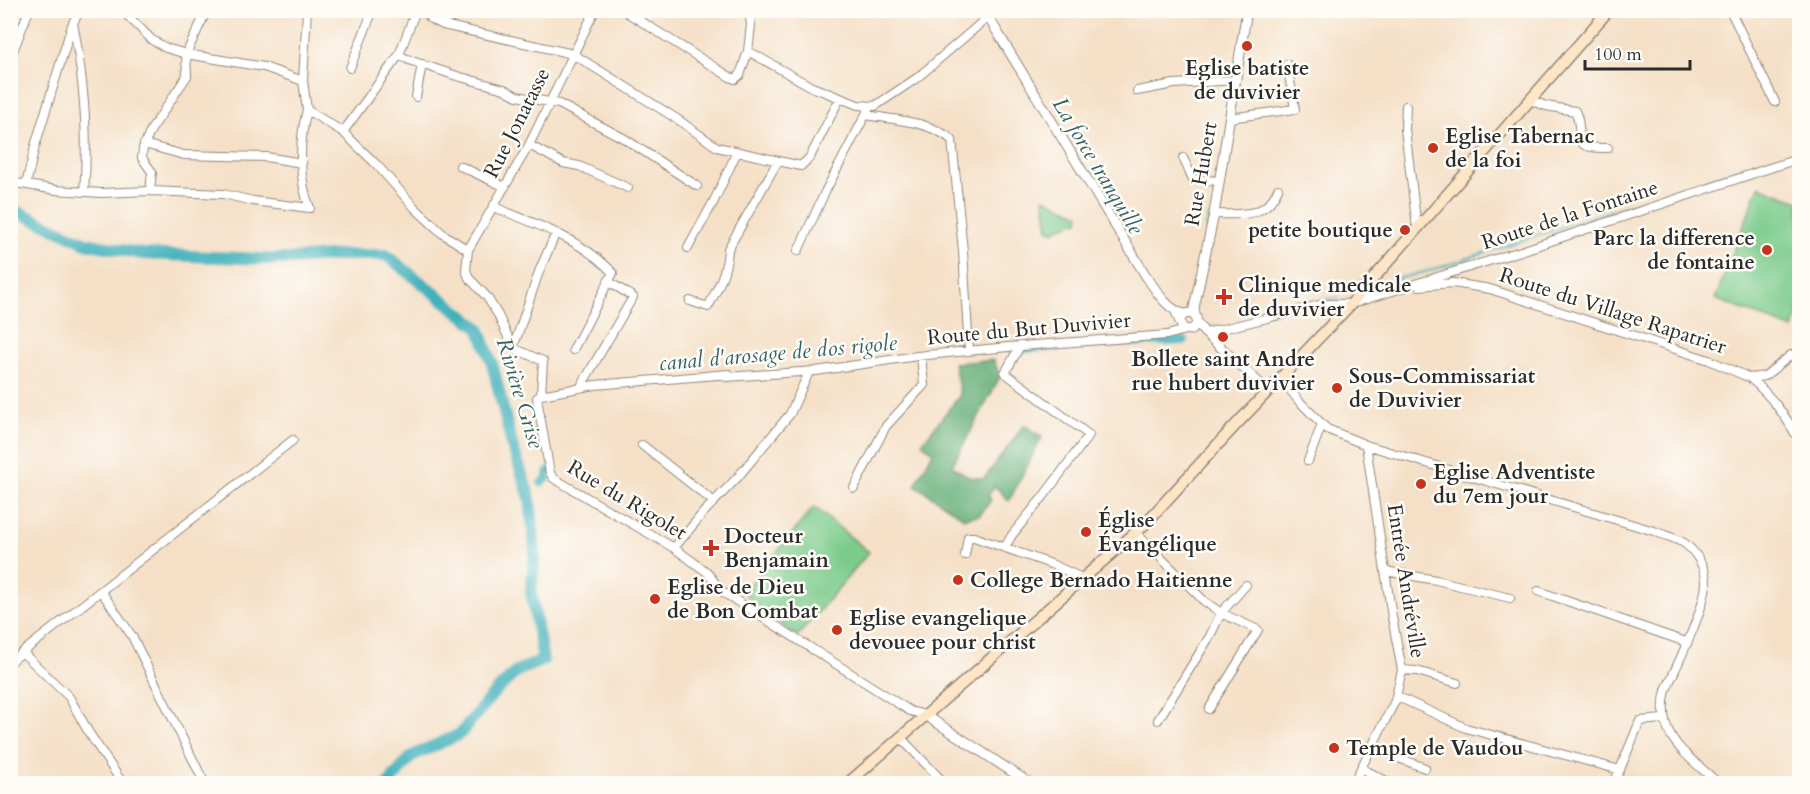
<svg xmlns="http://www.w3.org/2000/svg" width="1810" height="794" viewBox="0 0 1810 794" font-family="Cardo,serif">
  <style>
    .green { fill: #7ccb8b; stroke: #547b5b; stroke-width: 1.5 }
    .forest { fill: #65af77; stroke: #486d51; stroke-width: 1.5 }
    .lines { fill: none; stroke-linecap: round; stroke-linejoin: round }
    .stream { stroke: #40b0bb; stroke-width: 2 }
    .canal { stroke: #40b0bb; stroke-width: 8 }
    .river { stroke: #40b0bb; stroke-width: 12 }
    .minor-casing { stroke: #908679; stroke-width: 10 }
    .tertiary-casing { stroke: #908679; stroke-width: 11 }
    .secondary-casing { stroke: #908679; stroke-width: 13 }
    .minor { stroke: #fff; stroke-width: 8 }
    .tertiary { stroke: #fff; stroke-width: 9 }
    .secondary { stroke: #fde5c5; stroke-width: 10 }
    .poi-dot { fill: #c8321e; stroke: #fdfcf7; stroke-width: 2 }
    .labels { text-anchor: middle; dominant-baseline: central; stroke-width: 5; stroke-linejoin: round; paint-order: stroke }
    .poi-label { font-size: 21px; font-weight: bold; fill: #2b2b2b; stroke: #fdfcf7; text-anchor: start }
    .street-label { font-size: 21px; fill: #2b2b2b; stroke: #fdfcf7 }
    .water-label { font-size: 22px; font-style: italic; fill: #336065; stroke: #fdfcf7 }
  </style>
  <rect width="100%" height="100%" fill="#fdfcf7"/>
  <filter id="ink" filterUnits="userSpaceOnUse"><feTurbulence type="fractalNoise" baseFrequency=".0167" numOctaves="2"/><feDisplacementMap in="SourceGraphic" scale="12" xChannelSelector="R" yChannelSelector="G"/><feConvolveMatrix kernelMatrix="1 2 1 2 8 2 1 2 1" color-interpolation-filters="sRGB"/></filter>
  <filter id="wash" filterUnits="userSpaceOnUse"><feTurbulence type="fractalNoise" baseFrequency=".008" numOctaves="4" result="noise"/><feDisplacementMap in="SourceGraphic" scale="24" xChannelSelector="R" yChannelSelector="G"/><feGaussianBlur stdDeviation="1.35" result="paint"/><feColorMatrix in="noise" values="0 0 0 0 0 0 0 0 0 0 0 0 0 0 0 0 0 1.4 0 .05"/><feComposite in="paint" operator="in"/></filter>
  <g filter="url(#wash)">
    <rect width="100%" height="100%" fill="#f5e0c7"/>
    <path class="green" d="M1759 186 1799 201V312L1793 329 1715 299Z
      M1044 198 1080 214 1079 221 1055 229V232L1048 229Z
      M814 507 869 552 797 637 743 593Z"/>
    <path class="forest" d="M994 360 1000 377 952 466 969 477 984 479 1024 425 1042 437 1009 501 995 486 988 495 991 500 980 515 964 518 915 485 933 452 922 443 960 395 954 363Z"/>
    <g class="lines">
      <path class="stream" d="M1212 195 1214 183
        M1206 228 1209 216
        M1372 291 1397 279 1432 270 1759 162 1800 151
        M1275 313C1291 303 1319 298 1339 299
        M1202 325 1209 327 1220 326"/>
      <path class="canal" d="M1097 344 1185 341
        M1013 350 1058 347
        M541 483 547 479V473L551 469"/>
      <path class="river" d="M10 208 86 243 143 254 261 259H293L340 255H386L479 328 492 363 512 445 530 498 535 550 531 592 543 660 517 671 493 694 460 734 412 756 388 784"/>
    </g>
  </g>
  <g filter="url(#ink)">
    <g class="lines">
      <defs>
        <path id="minor" d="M80 10 73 23C84 80 89 134 84 192
          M122 10 152 40 166 48 186 54 264 67 303 81 307 110 343 132 377 165 415 208 443 234 468 250 466 270 469 278 487 297 498 315 513 348 543 361 541 395
          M416 10 399 55 409 60 457 76 504 89 517 96 559 104 625 139 697 186
          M423 10 431 19 443 25 573 54 677 119 717 147 801 166 810 157 840 98
          M623 10 730 77 735 79 740 75 748 51
          M749 10 751 25 748 51 812 87 858 105 875 106 917 78 988 17
          M1730 10 1775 102
          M10 59 29 10
          M350 68 373 10
          M303 81 307 10
          M1137 91 1174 84 1236 80
          M416 97 422 64
          M1530 100 1546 106 1575 111C1587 135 1565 149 1608 148
          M1406 106 1405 129 1417 228
          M307 110C299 140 298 179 310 208
          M866 115C895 120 930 121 952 140L963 251 969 351
          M1229 118 1295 109 1287 64
          M343 132 399 55
          M144 144 184 155 266 157 302 163
          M529 145 563 163 579 166 628 188
          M1183 158 1193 179 1219 181
          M460 166 505 187
          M10 182 56 190 101 193 150 191 223 194 253 201 310 208
          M26 185 35 146 72 25
          M150 191 152 172 142 158 143 148 151 130 187 76 186 54 207 10
          M494 207C535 224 582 239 613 273L573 350
          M1214 214C1242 214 1265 219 1278 189
          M688 248 714 201 737 152
          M468 250 529 145 595 10
          M798 251 825 192 868 110
          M1419 286 1453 283 1490 289 1709 360 1750 378 1765 376 1791 355 1800 354
          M690 301 708 307C718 288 727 271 728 249L778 161
          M1206 333 1324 304H1351L1524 250 1800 158
          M513 348 540 269 556 233
          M1281 378 1298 400 1327 429 1366 445 1654 531C1663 535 1675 538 1684 543 1695 551 1706 567 1706 582 1706 607 1677 665 1666 690 1654 737 1689 756 1719 784
          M1750 378C1772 397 1786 416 1800 442
          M580 388 633 297 608 281
          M642 445 714 502
          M1308 461 1322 424
          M854 488 886 426 924 385 921 356
          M1136 533 1204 601 1221 613 1258 630 1209 709
          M1005 547 1012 535 1043 497 1089 435 1005 373 1020 346
          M674 548 703 513 737 478 790 414 809 372
          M965 555 968 537H974L1051 564 1084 579
          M1385 571 1436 580 1510 598
          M101 591 132 636 205 784
          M1538 591 1686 642
          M23 653 69 697 89 733 123 784
          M10 662 293 440
          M1402 670 1417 671 1457 683
          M1396 696 1466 728 1620 770
          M925 715 910 711 721 591 707 572 674 548 553 478 550 473 537 398 541 395 595 385 729 374 726 377 816 371 917 356 1008 347 1167 335 1186 330
          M1158 720 1210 636 1221 613 1246 585
          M900 737 945 784
          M1374 744 1399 758 1425 768
          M1361 768 1392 784
          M1353 784 1395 701 1402 670 1392 617 1366 445
          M1614 784 1640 721 1663 719"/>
        <path id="tertiary" d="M984 10 1146 276C1156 290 1166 309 1184 314
          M1176 312 1183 329 1192 330 1197 324 1196 317 1191 313 1184 314 1179 320
          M1195 315 1194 308 1214 214 1247 10
          M1197 322 1203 331 1268 391
          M925 715 1031 784"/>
        <path id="secondary" d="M847 784 1142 527 1231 430 1351 304 1609 10"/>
      </defs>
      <use href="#minor" class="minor-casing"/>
      <use href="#tertiary" class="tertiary-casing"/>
      <use href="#secondary" class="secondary-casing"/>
      <use href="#minor" class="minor"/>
      <use href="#tertiary" class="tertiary"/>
      <use href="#secondary" class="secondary"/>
    </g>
  </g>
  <g class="poi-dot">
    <circle cx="1247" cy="46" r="6"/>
    <circle cx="1433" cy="148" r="6"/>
    <circle cx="1405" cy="230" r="6"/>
    <circle cx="1767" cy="250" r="6"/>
    <path d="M1221 288h6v6h6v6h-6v6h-6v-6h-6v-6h6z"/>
    <circle cx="1223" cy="337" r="6"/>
    <circle cx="1337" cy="388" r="6"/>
    <circle cx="1421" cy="484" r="6"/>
    <circle cx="1086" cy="532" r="6"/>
    <path d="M708 539h6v6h6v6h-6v6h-6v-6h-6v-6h6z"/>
    <circle cx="958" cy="580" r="6"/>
    <circle cx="655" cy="599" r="6"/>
    <circle cx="837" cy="630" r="6"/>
    <circle cx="1334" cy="748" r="6"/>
  </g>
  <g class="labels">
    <g class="poi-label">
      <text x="1247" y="68" text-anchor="middle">Eglise batiste<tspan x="1247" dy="24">de duvivier</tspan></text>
      <text x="1445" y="136">Eglise Tabernac<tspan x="1445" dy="24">de la foi</tspan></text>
      <text x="1393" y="230" text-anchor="end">petite boutique</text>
      <text x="1755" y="238" text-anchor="end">Parc la difference<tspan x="1755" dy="24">de fontaine</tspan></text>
      <text x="1238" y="285">Clinique medicale<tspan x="1238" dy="24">de duvivier</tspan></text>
      <text x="1223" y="359" text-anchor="middle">Bollete saint Andre<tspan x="1223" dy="24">rue hubert duvivier</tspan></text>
      <text x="1349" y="376">Sous-Commissariat<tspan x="1349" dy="24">de Duvivier</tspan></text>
      <text x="1433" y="472">Eglise Adventiste<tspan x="1433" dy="24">du 7em jour</tspan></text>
      <text x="1098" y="520">Église<tspan x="1098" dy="24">Évangélique</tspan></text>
      <text x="724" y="536">Docteur<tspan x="724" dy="24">Benjamain</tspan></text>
      <text x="970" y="580">College Bernado Haitienne</text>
      <text x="667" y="587">Eglise de Dieu<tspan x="667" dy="24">de Bon Combat</tspan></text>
      <text x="849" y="618">Eglise evangelique<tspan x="849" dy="24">devouee pour christ</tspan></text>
      <text x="1346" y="748">Temple de Vaudou</text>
    </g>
    <g class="street-label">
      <text transform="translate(517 123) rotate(-63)">Rue Jonatasse</text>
      <text transform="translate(1201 174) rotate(-80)">Rue Hubert</text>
      <text transform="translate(1570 215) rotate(-18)">Route de la Fontaine</text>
      <text transform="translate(1613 311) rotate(18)">Route du Village Rapatrier</text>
      <text transform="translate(1029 329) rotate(-5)">Route du But Duvivier</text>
      <text transform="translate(627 500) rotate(31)">Rue du Rigolet</text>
      <text transform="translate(1406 581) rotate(81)">Entrée Andréville</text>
    </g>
    <g class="water-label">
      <text transform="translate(1098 166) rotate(59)">La force tranquille</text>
      <text transform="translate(778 353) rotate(-5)">canal d'arosage de dos rigole</text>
      <text transform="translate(520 393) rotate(73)">Rivière Grise</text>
    </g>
  </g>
  <rect width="1810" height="794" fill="none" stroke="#fdfcf7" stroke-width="36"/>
  <path d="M1585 60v9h105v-9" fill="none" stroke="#2b2b2b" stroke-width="3"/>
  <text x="1594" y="60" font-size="18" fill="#2b2b2b" stroke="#fdfcf7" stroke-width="4.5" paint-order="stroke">100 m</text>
</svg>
